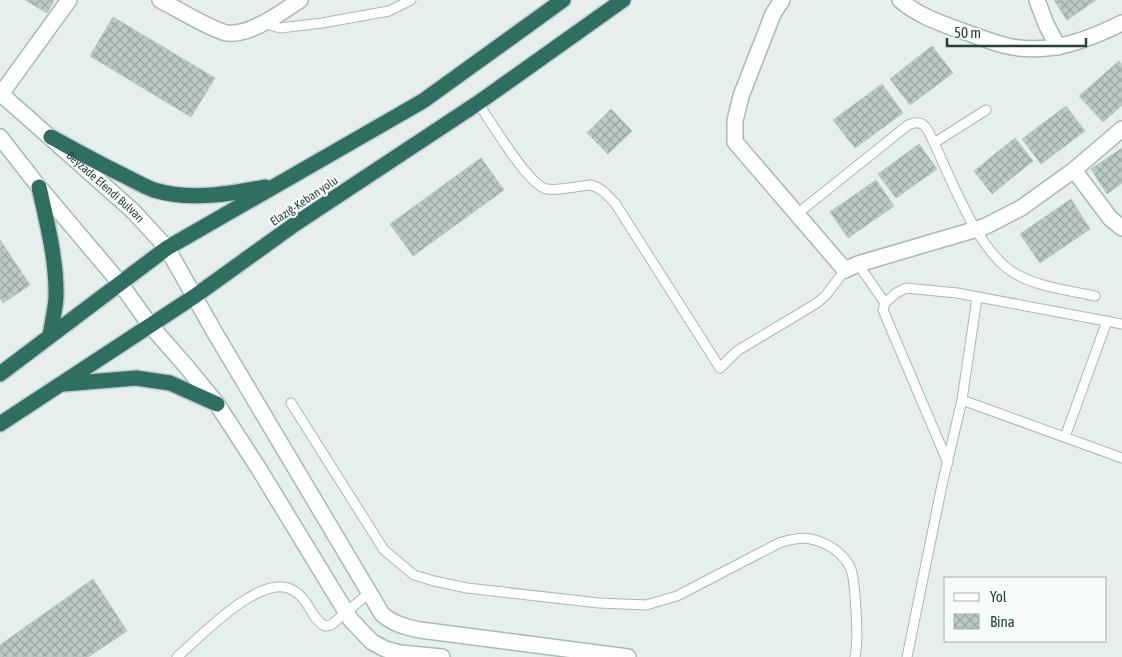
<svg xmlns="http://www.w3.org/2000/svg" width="1122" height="657" viewBox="0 0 1122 657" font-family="'Asap Condensed',sans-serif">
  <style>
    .building { fill: url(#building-cross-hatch); stroke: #b8c9c2 }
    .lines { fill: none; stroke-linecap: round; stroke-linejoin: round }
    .lane-casing { stroke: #a8b8b2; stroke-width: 11 }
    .street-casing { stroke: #a8b8b2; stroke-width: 18 }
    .secondary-casing { stroke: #a4bbb3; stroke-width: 18 }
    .highway-casing { stroke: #c2cac8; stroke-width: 18 }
    .lane { stroke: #fff; stroke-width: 9 }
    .street { stroke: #fff; stroke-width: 15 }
    .secondary { stroke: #fff; stroke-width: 15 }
    .highway { stroke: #2f6f62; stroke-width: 15 }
    .labels { text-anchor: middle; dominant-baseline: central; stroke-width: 4.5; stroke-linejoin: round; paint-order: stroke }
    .street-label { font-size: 12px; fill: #24423a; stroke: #f7fbf9 }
  </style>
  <defs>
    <pattern id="building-cross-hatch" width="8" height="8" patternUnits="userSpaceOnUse" patternTransform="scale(1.25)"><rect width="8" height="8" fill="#bbcac4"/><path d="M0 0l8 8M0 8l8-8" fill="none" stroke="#98a6a0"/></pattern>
  </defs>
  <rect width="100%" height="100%" fill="#e6efeb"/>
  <path class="building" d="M25 0H54L47 13Z
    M1054 0H1096L1067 20Z
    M113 17 215 78 191 117 90 56Z
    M932 46 953 73 910 105 890 79Z
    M1119 61 1122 65V105L1103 122 1079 96Z
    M882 84 903 113 855 148 833 120Z
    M1066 106 1085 131 1041 164 1022 139Z
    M611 109 632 131 608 154 587 133Z
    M1015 138 1033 161 992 194 974 171Z
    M919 144 937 169 896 198 878 174Z
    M1122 148V183L1107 194 1091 169Z
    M481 158 504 190 413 256 390 224Z
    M876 180 894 206 848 238 830 212Z
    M1071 199 1090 229 1040 263 1020 234Z
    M0 240 30 285 3 303 0 298Z
    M93 579 127 631 88 657H0V645Z"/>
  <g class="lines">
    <defs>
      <path id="lane" d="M263 23 280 28 322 23 389 11 411 0
        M478 103C490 120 529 187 547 189 559 191 578 186 590 185 601 187 607 195 615 203L720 368 737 351 817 303 826 295 845 270
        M986 110 934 143C952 181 977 248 1011 271 1035 287 1068 290 1095 296
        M797 214 908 125C925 117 928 131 934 143
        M858 264 885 303
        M962 400 1122 458
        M291 403 384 550 414 575 434 581 467 588 599 603 646 605 677 596 779 543C802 536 814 536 834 549 841 554 847 560 851 569 855 582 855 597 856 611 857 626 858 642 855 657
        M1065 437 1107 321
        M948 463 883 310 885 303 896 293 906 288 957 293 1122 324
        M177 657C200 637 257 577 288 588 310 596 309 618 325 626L331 625 369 593
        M907 657 942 485 962 400 977 298"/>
      <path id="street" d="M160 0C176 8 211 30 227 33 250 36 282 12 300 0
        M782 0 773 14 741 96 735 121V142L845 270 858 264 984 227 1021 208 1074 170 1110 218 1122 228
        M900 0C918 16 943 24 965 32 980 37 996 44 1012 47 1051 54 1088 40 1122 23
        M1037 0 1046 24 1058 47
        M1 94 69 0
        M1074 170 1122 129"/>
      <g id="secondary">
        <path id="s1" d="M0 93 133 211 167 248 215 333 382 614C393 624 406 627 420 630L628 657"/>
        <path d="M0 137 39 187 120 283 150 325 186 366 217 404 259 469 351 620 372 642 385 649 400 653 442 657"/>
      </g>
      <path id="highway" d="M51 137C75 150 98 163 123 175 133 180 143 186 154 190 189 201 230 194 265 187
        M39 187C47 223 57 261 56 298 55 310 52 323 50 336
        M0 374 167 248 423 101 563 0
        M64 384 136 378 170 383 217 404
        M0 424 195 296 295 224 478 103 623 0"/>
    </defs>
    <use href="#lane" class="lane-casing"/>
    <use href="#street" class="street-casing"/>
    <use href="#secondary" class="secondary-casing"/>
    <use href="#highway" class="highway-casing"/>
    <use href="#lane" class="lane"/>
    <use href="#street" class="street"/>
    <use href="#secondary" class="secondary"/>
    <use href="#highway" class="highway"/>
  </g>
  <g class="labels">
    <g class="street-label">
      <text stroke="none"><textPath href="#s1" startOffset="141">Beyzade Efendi Bulvarı</textPath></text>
      <text transform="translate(304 201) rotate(-34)">Elazığ-Keban yolu</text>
    </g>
  </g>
  <rect x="944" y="577" width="162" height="65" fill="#f7fbf9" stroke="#a3b1ad"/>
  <rect x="954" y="593" width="25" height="8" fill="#ffffff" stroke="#a3b1ad"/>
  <text x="990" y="602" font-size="15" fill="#24423a">Yol</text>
  <rect x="954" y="614" width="25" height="15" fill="url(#building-cross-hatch)" stroke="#a3b1ad"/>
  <text x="990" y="627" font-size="15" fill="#24423a">Bina</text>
  <path d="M947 38v8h139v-8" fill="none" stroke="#24423a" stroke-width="2.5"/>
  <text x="954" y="38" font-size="15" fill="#24423a" stroke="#f7fbf9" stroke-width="4" paint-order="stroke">50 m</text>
</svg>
